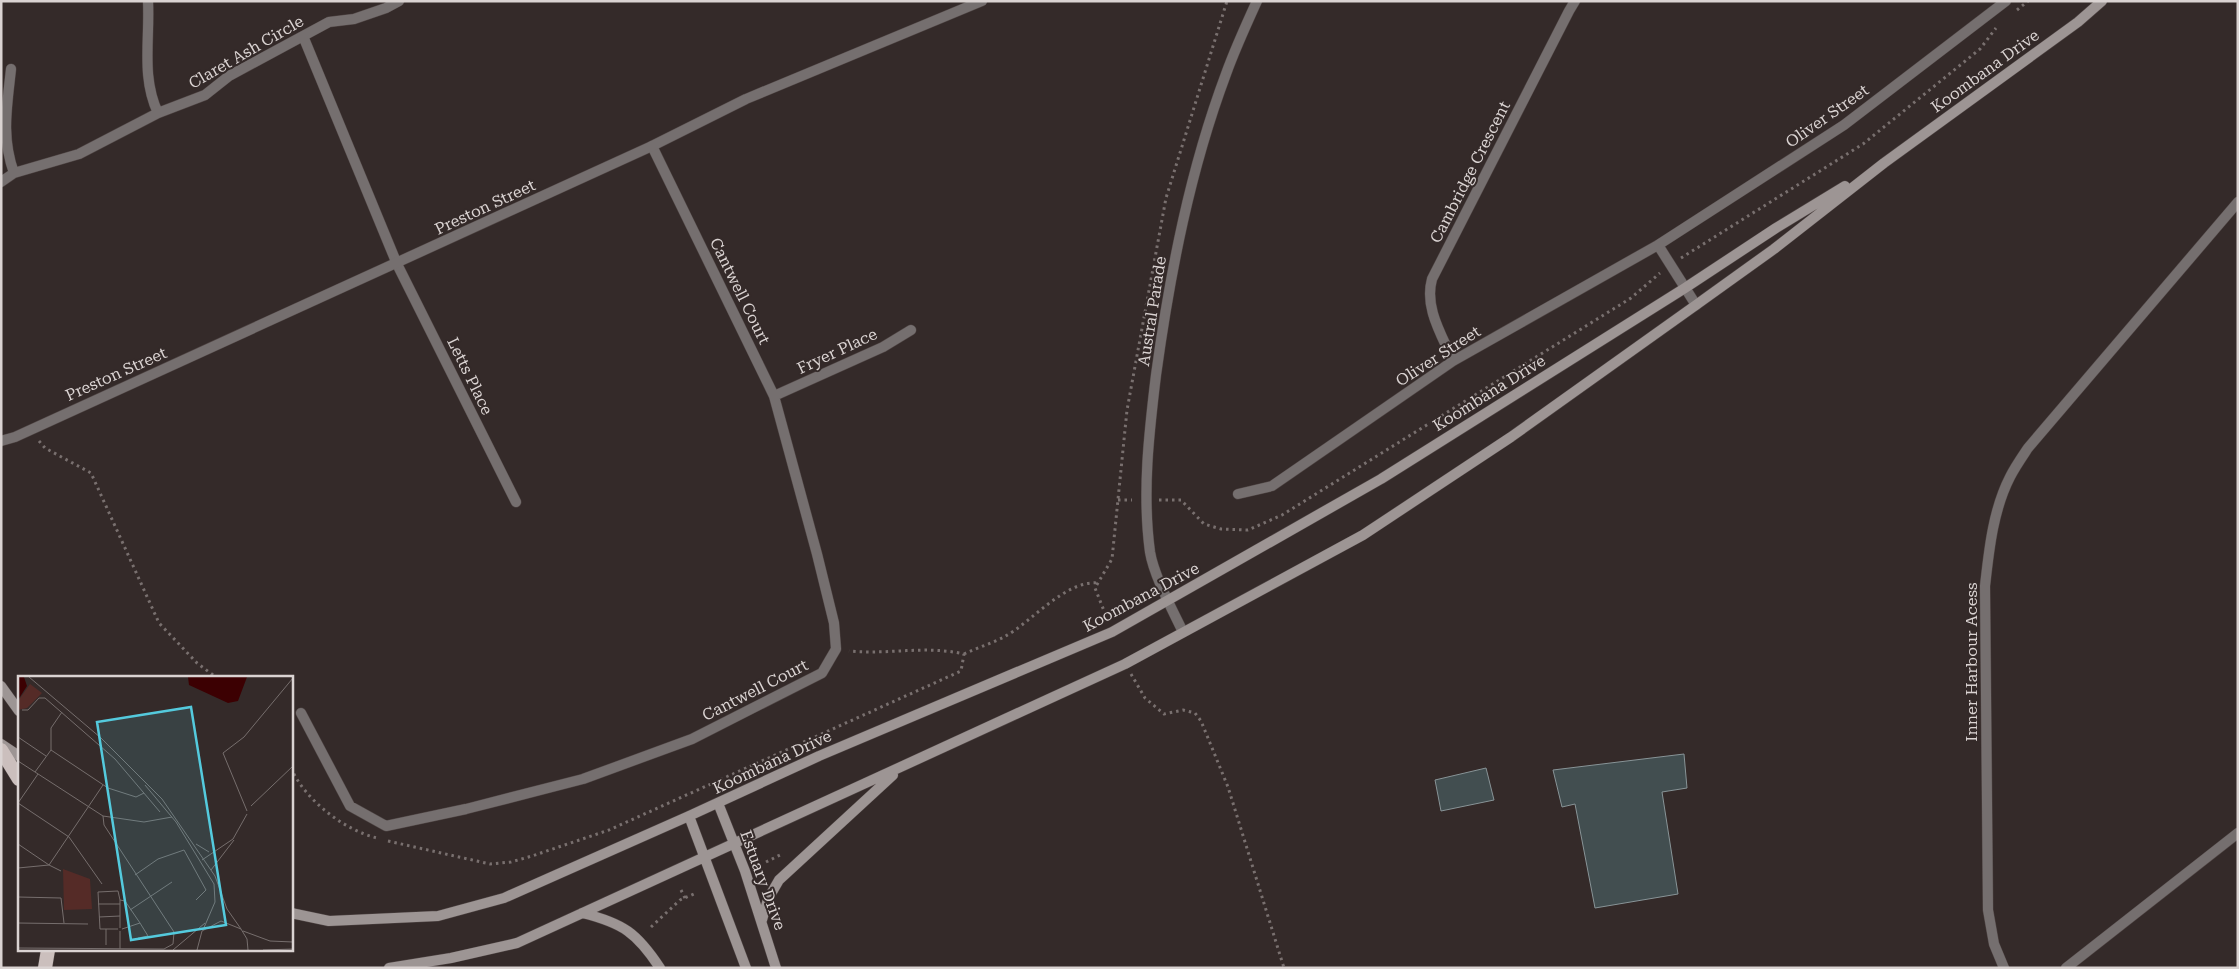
<svg xmlns="http://www.w3.org/2000/svg" width="2239" height="969" viewBox="0 0 2239 969" font-family="'Roboto Serif',serif">
  <style>
    .building { fill: #424e50; stroke: #889497 }
    .lines { fill: none; stroke-linecap: round; stroke-linejoin: round }
    .service-casing { stroke: #4f4544; stroke-width: 11 }
    .minor-casing { stroke: #4f4544; stroke-width: 11 }
    .tertiary-casing { stroke: #4f4544; stroke-width: 11 }
    .secondary-casing { stroke: #4f4544; stroke-width: 11 }
    .trunk-casing { stroke: #4f4544; stroke-width: 15 }
    .path { stroke: #79706f; stroke-width: 3; stroke-dasharray: 2.5 4; stroke-linecap: butt }
    .service { stroke: #756f6f; stroke-width: 10 }
    .minor { stroke: #756f6f; stroke-width: 10 }
    .tertiary { stroke: #756f6f; stroke-width: 10 }
    .secondary { stroke: #9d9594; stroke-width: 10 }
    .trunk { stroke: #cbbfbd; stroke-width: 14 }
    .labels { text-anchor: middle; dominant-baseline: central; stroke-width: 4; stroke-linejoin: round; paint-order: stroke }
    .street-label { font-size: 16px; fill: #dad3d2; stroke: #342a29 }
    .inset-road { fill: none; stroke: #766e6d; stroke-width: 1 }
    .view { fill: #54cadd; fill-opacity: 0.15; stroke: #54cadd; stroke-width: 2.5 }
    .inset-edge { fill: none; stroke: #dad3d2; stroke-width: 2.5 }
  </style>
  <rect width="100%" height="100%" fill="#342a29"/>
  <path class="building" d="M1684 754 1687 788 1662 792 1678 894 1595 908 1575 804 1562 807 1553 770Z
    M1486 768 1494 800 1441 811 1435 780Z"/>
  <g class="lines">
    <defs>
      <path id="service" d="M2004 968 1994 944 1988 910 1985 586C1989 550 1993 510 2010 477 2015 467 2022 457 2028 448L2238 202
        M2066 968 2238 833"/>
      <path id="minor" d="M148 1C150 40 141 77 158 113L205 95 229 76 329 22 354 19 386 8 399 1
        M303 36 397 264 516 502
        M11 69C7 107 1 137 14 173L79 154 158 113
        M1 182 14 173
        M1658 245 1696 305
        M1453 361C1442 335 1424 308 1432 279L1569 11 1575 1
        M774 396 883 347 911 330
        M1238 494 1272 486 1453 361 1658 245 1844 125 2006 1
        M301 713 350 806 386 826 466 809 583 779 692 739 822 673 836 649 834 623 817 554 774 396 652 146"/>
      <path id="tertiary" d="M1 441 15 437 652 146 746 99 982 1
        M1183 632C1172 609 1154 576 1150 552 1142 493 1149 433 1156 375 1170 273 1190 170 1226 74 1235 49 1246 25 1257 1"/>
      <path id="secondary" d="M1 686 19 711
        M1 744 19 756
        M718 803 745 871 776 968
        M689 816 746 968
        M291 913 329 921 438 916 504 898 689 816 819 756 1112 632 1381 479 1685 288 1776 228 1845 186
        M582 913C623 923 637 933 660 968
        M762 920 768 899 779 880 893 775
        M389 968 451 958 517 943 1125 664 1363 535 1511 437 1696 305 1774 249 1884 163 2078 22 2102 1"/>
      <path id="trunk" d="M1 750 19 779
        M45 968 48 950"/>
    </defs>
    <use href="#service" class="service-casing"/>
    <use href="#minor" class="minor-casing"/>
    <use href="#tertiary" class="tertiary-casing"/>
    <use href="#secondary" class="secondary-casing"/>
    <use href="#trunk" class="trunk-casing"/>
    <path class="path" d="M2017 10 2028 1
      M1681 258 1863 144 1980 49 1996 28
      M39 441 45 448 91 473 159 623 197 663 217 678
      M1118 500H1132
      M1159 500H1181L1204 524 1221 529 1248 530 1282 515 1631 298 1660 273
      M1108 621 1095 588 1112 559 1127 410 1166 198 1227 1
      M964 654C977 648 992 643 1004 637 1032 622 1065 580 1098 583
      M1131 674 1145 698 1164 714 1183 710 1195 713 1201 721 1228 787 1284 968
      M291 768C305 800 344 830 377 838
      M388 841 490 864 511 862 532 856 609 830 961 671 964 654C924 645 889 655 849 651
      M766 862 782 854
      M681 890 685 898
      M651 927 680 900 696 893"/>
    <use href="#service" class="service"/>
    <use href="#minor" class="minor"/>
    <use href="#tertiary" class="tertiary"/>
    <use href="#secondary" class="secondary"/>
    <use href="#trunk" class="trunk"/>
  </g>
  <g class="labels">
    <g class="street-label">
      <text transform="translate(246 52) rotate(-30)">Claret Ash Circle</text>
      <text transform="translate(1985 71) rotate(-36)">Koombana Drive</text>
      <text transform="translate(1827 116) rotate(-35)">Oliver Street</text>
      <text transform="translate(1470 172) rotate(-63)">Cambridge Crescent</text>
      <text transform="translate(485 207) rotate(-25)">Preston Street</text>
      <text transform="translate(740 291) rotate(64)">Cantwell Court</text>
      <text transform="translate(1152 311) rotate(-81)">Austral Parade</text>
      <text transform="translate(837 351) rotate(-25)">Fryer Place</text>
      <text transform="translate(1438 356) rotate(-33)">Oliver Street</text>
      <text transform="translate(116 374) rotate(-24)">Preston Street</text>
      <text transform="translate(470 376) rotate(64)">Letts Place</text>
      <text transform="translate(1489 393) rotate(-32)">Koombana Drive</text>
      <text transform="translate(1141 597) rotate(-28)">Koombana Drive</text>
      <text transform="translate(1971 662) rotate(-90)">Inner Harbour Acess</text>
      <text transform="translate(755 690) rotate(-27)">Cantwell Court</text>
      <text transform="translate(772 762) rotate(-25)">Koombana Drive</text>
      <text transform="translate(763 880) rotate(70)">Estuary Drive</text>
    </g>
  </g>
  <g transform="translate(18 676)">
    <rect width="275" height="275" fill="#342a29"/>
    <path d="M12 8 24 17 9 32 0 34V25ZM45 193 72 203 74 233 46 234Z" fill="#552b27"/>
    <path d="M0 1H6L9 10 0 24ZM170 1H229L220 25 210 27 171 9Z" fill="#3c0002"/>
    <path class="inset-road" d="M11 1 83 62 144 123 197 200 209 233 223 253M4 34H10L21 22H27L97 83 142 136M44 36 33 52V74L90 112 118 121 126 117M0 61 28 80M0 85 85 140 126 146 154 141M17 96 33 74M127 109 158 146 196 208 197 226 185 254M0 127 51 161 84 208M0 127 20 98M233 130 275 90M229 135 205 77 226 61 275 2M0 168 31 189 85 109M178 168 191 176M184 184 215 163 229 138M0 192 31 189 43 195M193 194 216 164M117 199 140 183 166 174 188 214 178 224M0 221 43 222 46 247M102 224V252M80 228H102M112 234 154 206M81 241 102 240M0 247 70 248M88 253V269M100 253H82L80 216 100 215 102 224 107 225 122 247 104 253M102 255V273M225 255 252 265 275 266M120 262 130 260 122 247M0 272 146 273 155 268 156 256 86 149 85 140M155 274 187 247M179 274 184 255 203 245 223 253 229 263 230 274M245 274 275 273"/>
    <path class="view" d="M173 31 208 249 113 264 79 46Z"/>
    <rect width="275" height="275" class="inset-edge"/>
  </g>
  <rect width="2239" height="969" fill="none" stroke="#dad3d2" stroke-width="5"/>
</svg>
